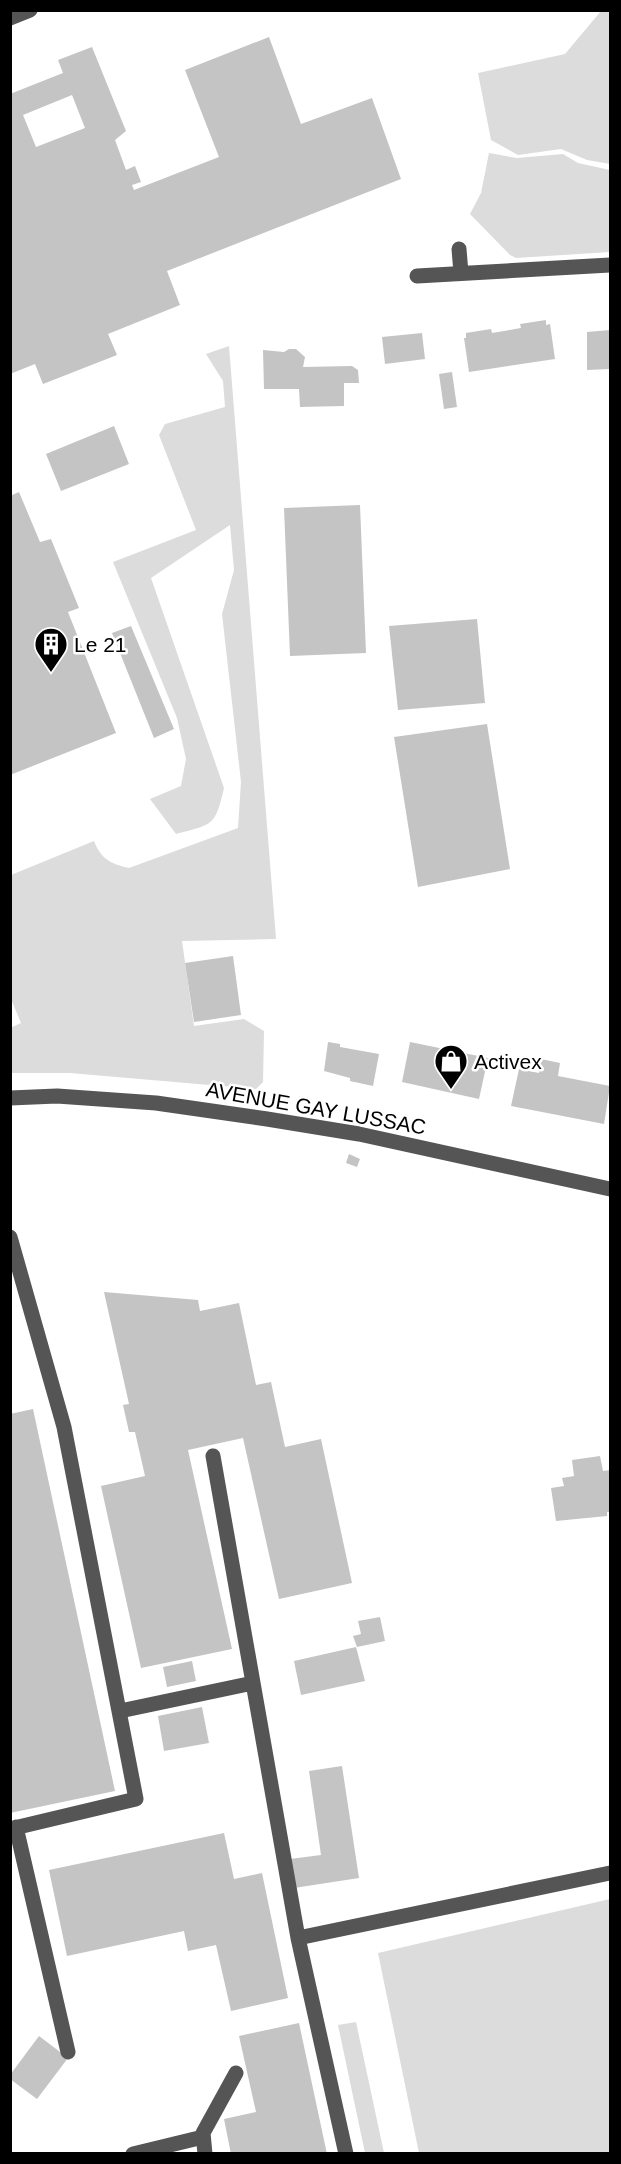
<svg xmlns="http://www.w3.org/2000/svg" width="621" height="2164" viewBox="0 0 621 2164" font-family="Helvetica,sans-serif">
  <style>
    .green { fill: #dcdcdc }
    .building { fill: #c4c4c4; fill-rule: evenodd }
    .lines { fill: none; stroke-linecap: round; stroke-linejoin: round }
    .minor { stroke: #555; stroke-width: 15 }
    .labels { text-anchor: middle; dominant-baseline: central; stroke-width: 5; stroke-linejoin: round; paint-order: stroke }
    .poi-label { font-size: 21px; fill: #000; stroke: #fff; text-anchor: start }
    .street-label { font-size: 21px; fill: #000; stroke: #fff }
  </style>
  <rect width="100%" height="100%" fill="#fff"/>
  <path class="green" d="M601 11H610V164L587 160 561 149 518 155 491 140 478 73 565 54Z
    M489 153 517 158 563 154 578 163 610 170V252L516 258 510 255 470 214 481 193Z
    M229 346 276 939 182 941 194 1026 244 1019 264 1031 263 1082 256 1089 70 1073H11L10 1028 21 1023 11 999V875L94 841C101 859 111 864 129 868L238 828 241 782 222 614 234 570 230 525 151 578 224 788C215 826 214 824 176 834L150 799 181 786 186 759 177 718 113 562 196 530 159 435 165 424 225 407 223 381 206 354Z
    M610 1899V2153H419L378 1953Z
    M356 2022 384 2153H365L338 2025Z"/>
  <path class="building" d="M269 37 301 124 372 98 401 179 167 271 180 305 108 334 117 355 43 384 35 364 10 374V94L63 73 58 60 92 47 126 131 115 140 126 170 135 166 141 182 132 185 134 190 219 157 185 70ZM72 95 85 128 36 147 23 115Z
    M546 320V325L550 324 555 359 469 372 464 338H466V333L491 329 492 333 521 328 520 324Z
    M610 330V369L587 370V332Z
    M422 333 425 359 385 364 382 337Z
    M289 349H296L305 357 303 367 352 366 358 370 359 383H344V406L300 407 299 389H264L263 350 284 352Z
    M452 372 457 407 444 409 439 374Z
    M114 426 129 464 61 491 46 454Z
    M19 492 40 542 51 539 79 608 68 612 116 733 10 775V496Z
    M360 505 366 653 290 656 284 508Z
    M477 619 485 703 398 710 389 626Z
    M131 626 174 729 154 738 112 633Z
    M487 724 510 869 418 887 394 737Z
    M233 956 241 1015 194 1022 185 963Z
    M328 1042 340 1044V1047L379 1054 373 1086 350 1081V1078L324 1071Z
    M410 1042 488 1058 479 1099 402 1082Z
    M541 1059 560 1063 558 1076 610 1086 604 1124 511 1106 519 1069 539 1073Z
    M349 1154 360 1159 357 1167 346 1163Z
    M104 1292 198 1300 200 1311 239 1303 256 1385 271 1382 285 1447 321 1439 352 1583 279 1599 243 1438 188 1450 232 1649 141 1668 101 1486 145 1476 135 1432H129L123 1405 129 1404Z
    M33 1409 115 1791 10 1813V1414Z
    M600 1456 603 1471 610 1470V1512H607V1516L556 1521 551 1488 564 1486 562 1478 574 1476 572 1460Z
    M380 1617 385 1641 357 1647 353 1636 361 1634 358 1621Z
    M356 1647 365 1681 301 1695 294 1661Z
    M192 1661 196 1681 167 1687 163 1667Z
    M202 1707 209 1743 164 1751 158 1716Z
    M342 1766 359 1878 294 1888 290 1859 321 1855 309 1771Z
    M224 1833 234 1879 262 1873 288 1998 231 2011 216 1945 188 1951 184 1931 67 1956 49 1870Z
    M299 2023 327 2154H231L224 2119 256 2112 239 2036Z
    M39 2036 68 2058 37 2099 10 2079V2075Z"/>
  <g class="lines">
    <path class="minor" d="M10 18 30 10
      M459 249 461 273
      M417 276 610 265
      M10 1098 57 1096 156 1103 267 1119 359 1134 610 1189
      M10 1237 64 1427 136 1799 10 1829
      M213 1456 298 1938 346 2154
      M120 1711 253 1683
      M16 1827 68 2052
      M298 1938 610 1873
      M133 2154 203 2137
      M205 2154 203 2133 236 2073"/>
  </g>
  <defs>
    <symbol id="building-pin" viewBox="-11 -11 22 30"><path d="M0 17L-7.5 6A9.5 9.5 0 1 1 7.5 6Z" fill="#000" stroke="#fff"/><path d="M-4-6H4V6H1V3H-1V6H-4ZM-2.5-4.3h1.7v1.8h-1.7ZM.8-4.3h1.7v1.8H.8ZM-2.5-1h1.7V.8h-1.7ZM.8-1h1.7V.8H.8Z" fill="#fff"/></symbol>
    <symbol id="shop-pin" viewBox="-11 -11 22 30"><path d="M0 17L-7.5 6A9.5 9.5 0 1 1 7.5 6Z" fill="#000" stroke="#fff"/><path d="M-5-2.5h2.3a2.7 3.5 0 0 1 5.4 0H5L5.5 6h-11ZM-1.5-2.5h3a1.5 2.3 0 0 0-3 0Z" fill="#fff"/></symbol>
  </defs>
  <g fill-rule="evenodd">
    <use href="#building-pin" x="32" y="625" width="38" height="52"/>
    <use href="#shop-pin" x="432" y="1042" width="38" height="52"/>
  </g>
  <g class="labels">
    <g class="poi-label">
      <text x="74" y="644">Le 21</text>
      <text x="474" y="1061">Activex</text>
    </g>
    <g class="street-label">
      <text transform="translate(316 1108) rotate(10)">AVENUE GAY LUSSAC</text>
    </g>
  </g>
  <rect width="621" height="2164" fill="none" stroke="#000000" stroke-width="24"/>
</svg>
